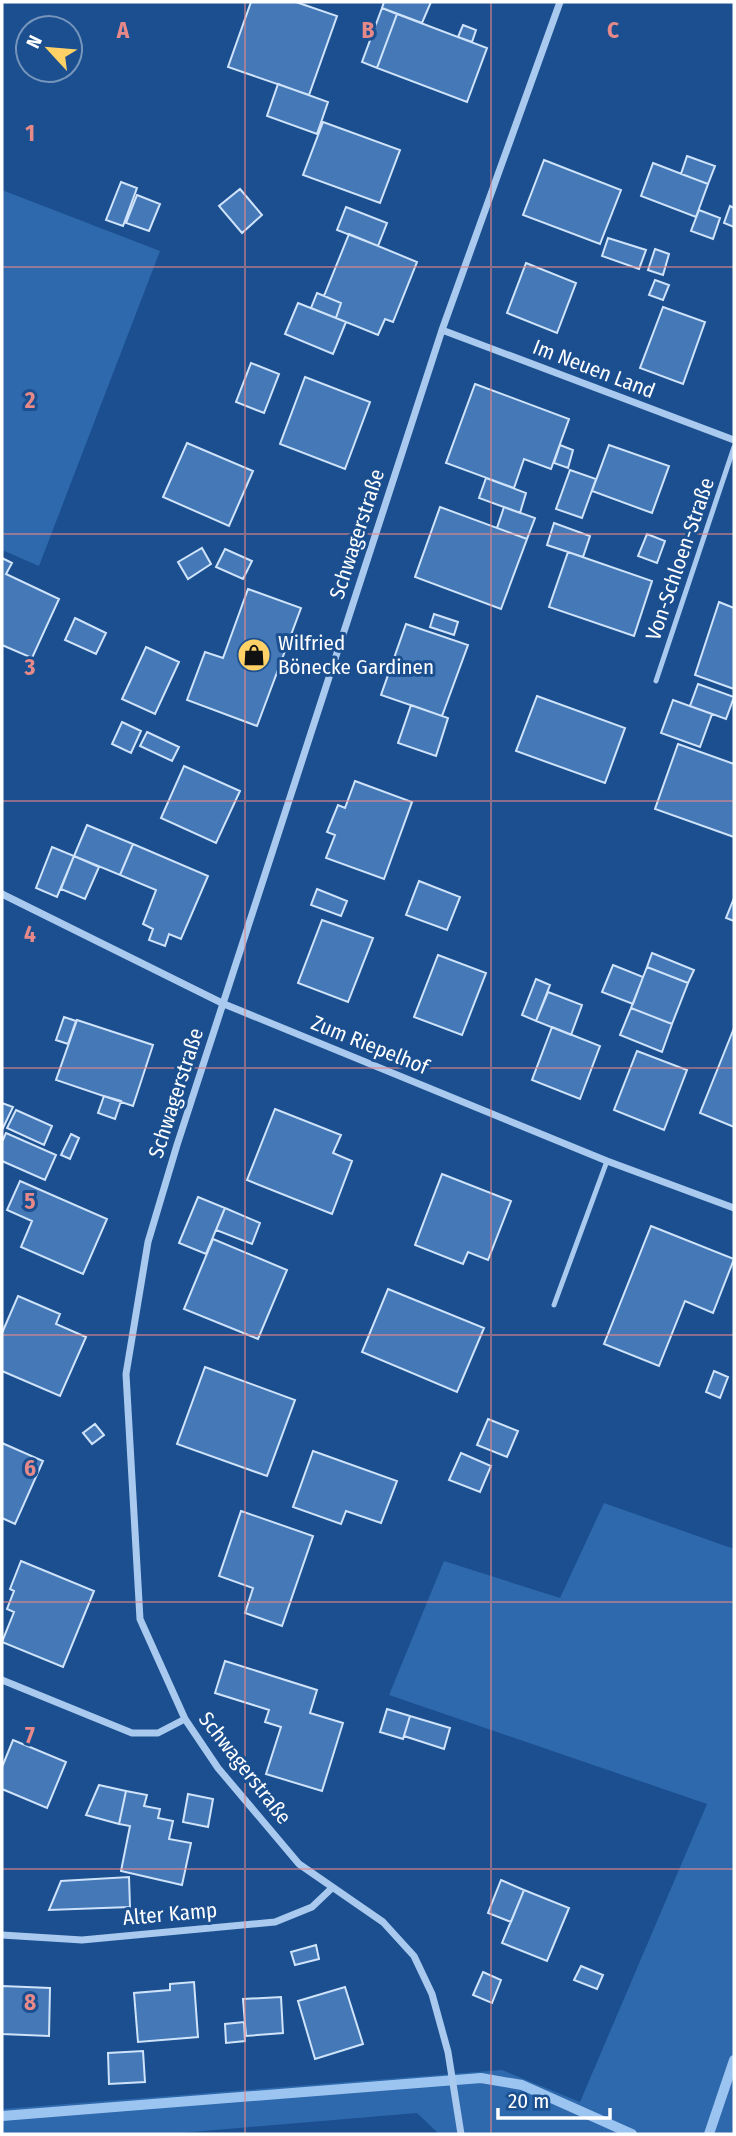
<svg xmlns="http://www.w3.org/2000/svg" width="736" height="2136" viewBox="0 0 736 2136" font-family="'Fira Sans Condensed',sans-serif">
  <style>
    .green { fill: #2e69ad }
    .lines { fill: none; stroke-linecap: round; stroke-linejoin: round }
    .stream { stroke: #9cc4f0; stroke-width: 10 }
    .building { fill: #4478b7; stroke: #cfe3fa; stroke-width: 2 }
    .lane { stroke: #a9c9ee; stroke-width: 5 }
    .street { stroke: #a9c9ee; stroke-width: 7 }
    .grid { fill: none; stroke: #e88989; stroke-width: 2; stroke-opacity: 0.55 }
    .labels { text-anchor: middle; dominant-baseline: central; stroke-width: 6; stroke-linejoin: round; paint-order: stroke }
    .street-label { font-size: 21px; fill: #fff; stroke: #1b4f8f }
    .poi-label { font-size: 21px; fill: #fff; stroke: #1b4f8f; text-anchor: start }
    .grid-label { font-size: 23px; text-anchor: middle; font-weight: bold; fill: #e88989; stroke: #1b4f8f; stroke-width: 6; stroke-linejoin: round; paint-order: stroke }
  </style>
  <rect width="100%" height="100%" fill="#1b4f8f"/>
  <path class="green" d="M2 190 160 251 39 566 2 550Z
    M604 1503 734 1549V2134H439L417 2113 168 2134H2V2109L502 2070 580 2102 707 1804 389 1695 444 1561 560 1598Z"/>
  <g class="lines">
    <path class="stream" d="M2 2116 481 2078 522 2085 632 2134
      M709 2134 734 2060"/>
  </g>
  <path class="building" d="M251 2H296L337 16 309 95 228 67Z
    M384 2H431L422 23 382 8Z
    M382 8 397 14 377 68 362 62Z
    M397 14 487 48 467 102 377 68Z
    M463 25 476 30 472 42 458 37Z
    M278 84 328 102 317 134 267 116Z
    M323 122 400 150 380 203 303 175Z
    M687 156 715 166 708 184 681 174Z
    M544 160 621 190 600 244 523 215Z
    M653 163 708 184 696 217 641 196Z
    M121 182 137 188 123 226 106 220Z
    M240 189 262 215 242 233 219 206Z
    M137 195 160 204 149 231 126 223Z
    M730 206 734 208V227L724 223Z
    M346 207 387 223 378 246 337 230Z
    M699 210 720 218 713 239 691 231Z
    M349 234 417 262 393 322 385 319 378 335 336 318 341 303 324 296Z
    M608 238 646 250 639 269 602 256Z
    M655 249 669 254 663 275 648 270Z
    M526 263 576 283 557 333 507 313Z
    M655 280 669 285 663 300 649 295Z
    M317 293 341 303 336 318 311 308Z
    M298 303 346 322 333 354 285 334Z
    M663 307 705 322 683 384 640 368Z
    M251 363 279 374 264 413 236 402Z
    M305 377 370 402 345 469 280 444Z
    M475 384 569 419 551 469 524 459 514 488 446 463Z
    M187 443 253 471 229 526 163 497Z
    M560 445 573 450 568 468 554 463Z
    M609 445 669 466 652 513 592 491Z
    M570 470 596 479 582 518 556 509Z
    M486 478 526 493 520 513 479 498Z
    M440 507 527 539 501 609 415 577Z
    M504 507 535 518 527 539 497 528Z
    M554 523 590 536 583 557 547 545Z
    M647 534 665 541 657 563 638 556Z
    M202 548 211 564 188 579 178 562Z
    M225 549 252 561 243 579 216 567Z
    M568 552 652 581 634 636 549 607Z
    M2 558 12 563 6 574 59 599 32 658 2 645Z
    M248 589 301 608 257 726 187 700 205 652 223 658Z
    M719 602 734 608V689L695 675Z
    M434 614 458 622 454 635 430 627Z
    M75 618 106 633 96 654 65 640Z
    M406 624 468 645 442 716 381 695Z
    M146 647 179 662 155 714 122 699Z
    M698 684 734 697 726 719 690 706Z
    M537 696 625 728 605 783 516 751Z
    M673 700 712 714 700 747 661 733Z
    M411 705 448 718 436 756 398 743Z
    M122 722 141 731 131 753 112 744Z
    M147 732 179 747 172 761 140 746Z
    M678 744 734 764V837L655 809Z
    M184 766 240 791 216 843 161 818Z
    M355 781 412 802 384 879 326 858 335 835 327 832 338 805 345 808Z
    M87 825 133 844 120 875 74 856Z
    M133 844 208 876 181 939 169 934 165 946 149 940 153 929 143 924 156 890 120 875Z
    M52 847 74 856 57 897 36 888Z
    M74 856 99 867 85 899 61 889Z
    M419 881 460 897 447 930 406 915Z
    M317 889 347 901 341 916 311 905Z
    M734 898V921L726 918Z
    M322 920 373 938 348 1002 298 983Z
    M652 953 694 970 688 983 647 967Z
    M438 955 486 973 462 1035 414 1017Z
    M613 965 643 977 633 1004 602 992Z
    M647 967 688 983 672 1024 631 1008Z
    M536 979 550 985 536 1021 522 1015Z
    M548 992 582 1005 571 1035 536 1021Z
    M631 1008 672 1024 662 1052 620 1035Z
    M64 1017 76 1021 68 1044 56 1040Z
    M77 1020 153 1045 133 1106 56 1080Z
    M552 1027 600 1046 580 1099 532 1080Z
    M734 1028V1127L700 1113Z
    M637 1051 687 1070 664 1130 614 1110Z
    M104 1096 121 1101 115 1119 98 1113Z
    M2 1103 13 1107 2 1130Z
    M275 1109 341 1135 333 1153 352 1161 332 1214 247 1180Z
    M16 1110 52 1126 44 1145 7 1128Z
    M6 1133 56 1155 45 1180 2 1161V1142Z
    M71 1134 79 1138 70 1159 61 1155Z
    M442 1174 511 1201 488 1260 468 1252 463 1264 415 1245Z
    M20 1181 107 1219 83 1274 21 1247 32 1221 7 1210Z
    M198 1197 225 1208 206 1254 179 1243Z
    M225 1208 260 1223 252 1244 216 1230Z
    M651 1226 734 1259 713 1313 685 1301 659 1366 604 1344Z
    M213 1239 287 1270 258 1339 184 1309Z
    M388 1289 484 1328 457 1392 362 1352Z
    M18 1296 60 1314 56 1324 86 1337 60 1396 2 1371V1333Z
    M205 1367 295 1400 267 1476 177 1444Z
    M714 1371 728 1377 720 1398 706 1392Z
    M488 1419 518 1431 507 1457 477 1445Z
    M95 1424 104 1435 92 1444 83 1433Z
    M2 1443 43 1461 15 1524 2 1518Z
    M313 1451 397 1481 381 1523 346 1511 341 1524 293 1507Z
    M461 1453 491 1466 480 1492 449 1480Z
    M241 1511 313 1536 282 1626 245 1613 253 1588 219 1576Z
    M21 1561 94 1591 63 1667 2 1642 14 1612 7 1609 14 1591 10 1589Z
    M225 1661 317 1690 310 1713 343 1723 322 1791 266 1774 281 1727 265 1722 269 1710 215 1693Z
    M387 1709 410 1716 403 1739 380 1732Z
    M410 1716 450 1728 444 1749 404 1736Z
    M13 1740 66 1762 47 1808 2 1789V1767Z
    M99 1785 126 1791 119 1824 86 1815Z
    M126 1791 147 1795 144 1806 160 1809 158 1818 173 1821 169 1839 191 1843 182 1885 121 1871 130 1826 119 1824Z
    M188 1794 213 1799 208 1827 183 1822Z
    M129 1877 130 1907 49 1910 61 1881Z
    M501 1880 524 1890 511 1922 488 1913Z
    M524 1890 569 1908 547 1961 502 1943Z
    M316 1945 319 1959 295 1965 291 1952Z
    M581 1966 603 1975 597 1989 574 1980Z
    M483 1972 501 1980 492 2003 473 1995Z
    M194 1982 198 2037 138 2042 134 1993 170 1990V1984Z
    M2 1986 50 1988 49 2036 2 2034Z
    M345 1987 363 2044 315 2059 298 2001Z
    M281 1997 283 2033 246 2036 243 1999Z
    M244 2022 245 2041 226 2043 225 2024Z
    M143 2051 145 2082 109 2084 108 2053Z"/>
  <g class="lines">
    <path class="lane" d="M656 681 734 447
      M554 1305 607 1161"/>
    <path class="street" d="M442 330 734 440
      M2 894 224 1004 607 1161 734 1208
      M2 1680 132 1733H158L185 1719
      M2 1935 82 1940 275 1922 312 1907 332 1888
      M461 2134 448 2052 432 1994 414 1956 383 1922 299 1864 218 1768 185 1719 140 1619 126 1374 148 1242 177 1145 442 330 560 2"/>
  </g>
  <path class="grid" d="M245 2V2134M491 2V2134M2 267H734M2 534H734M2 801H734M2 1068H734M2 1335H734M2 1602H734M2 1869H734"/>
  <defs>
    <symbol id="shop-disc" viewBox="-11 -11 22 22"><circle r="9.5" fill="#ffd166" stroke="#1b4f8f"/><path d="M-5-2.5h2.3a2.7 3.5 0 0 1 5.4 0H5L5.5 6h-11ZM-1.5-2.5h3a1.5 2.3 0 0 0-3 0Z" fill="#111"/></symbol>
  </defs>
  <g fill-rule="evenodd">
    <use href="#shop-disc" x="235" y="636" width="38" height="38"/>
  </g>
  <g class="labels">
    <g class="street-label">
      <text transform="translate(594 369) rotate(21)">Im Neuen Land</text>
      <text transform="translate(357 534) rotate(-72)">Schwagerstraße</text>
      <text transform="translate(680 559) rotate(-71)">Von-Schloen-Straße</text>
      <text transform="translate(370 1045) rotate(22)">Zum Riepelhof</text>
      <text transform="translate(176 1093) rotate(-72)">Schwagerstraße</text>
      <text transform="translate(245 1768) rotate(52)">Schwagerstraße</text>
      <text transform="translate(170 1914) rotate(-5)">Alter Kamp</text>
    </g>
    <g class="poi-label">
      <text x="278" y="643">Wilfried<tspan x="278" dy="24">Bönecke Gardinen</tspan></text>
    </g>
  </g>
  <g class="grid-label">
    <text x="123" y="38">A</text>
    <text x="368" y="38">B</text>
    <text x="613" y="38">C</text>
    <text x="30" y="141">1</text>
    <text x="30" y="408">2</text>
    <text x="30" y="675">3</text>
    <text x="30" y="942">4</text>
    <text x="30" y="1209">5</text>
    <text x="30" y="1476">6</text>
    <text x="30" y="1743">7</text>
    <text x="30" y="2010">8</text>
  </g>
  <rect width="736" height="2136" fill="none" stroke="#ffffff" stroke-width="7"/>
  <g transform="translate(49 49) rotate(296)"><circle r="33" fill="#1b4f8f" stroke="#7695bc" stroke-width="2"/>
  <path d="M0-5L12 26L0 18L-12 26Z" fill="#ffd166"/>
  <text y="-10" font-size="19" font-weight="bold" text-anchor="middle" fill="#ffffff">N</text>
  </g>
  <path d="M498 2108v10h112v-10" fill="none" stroke="#ffffff" stroke-width="3.5"/>
  <text x="508" y="2108" font-size="21" fill="#ffffff" stroke="#1b4f8f" stroke-width="5" paint-order="stroke">20 m</text>
</svg>
